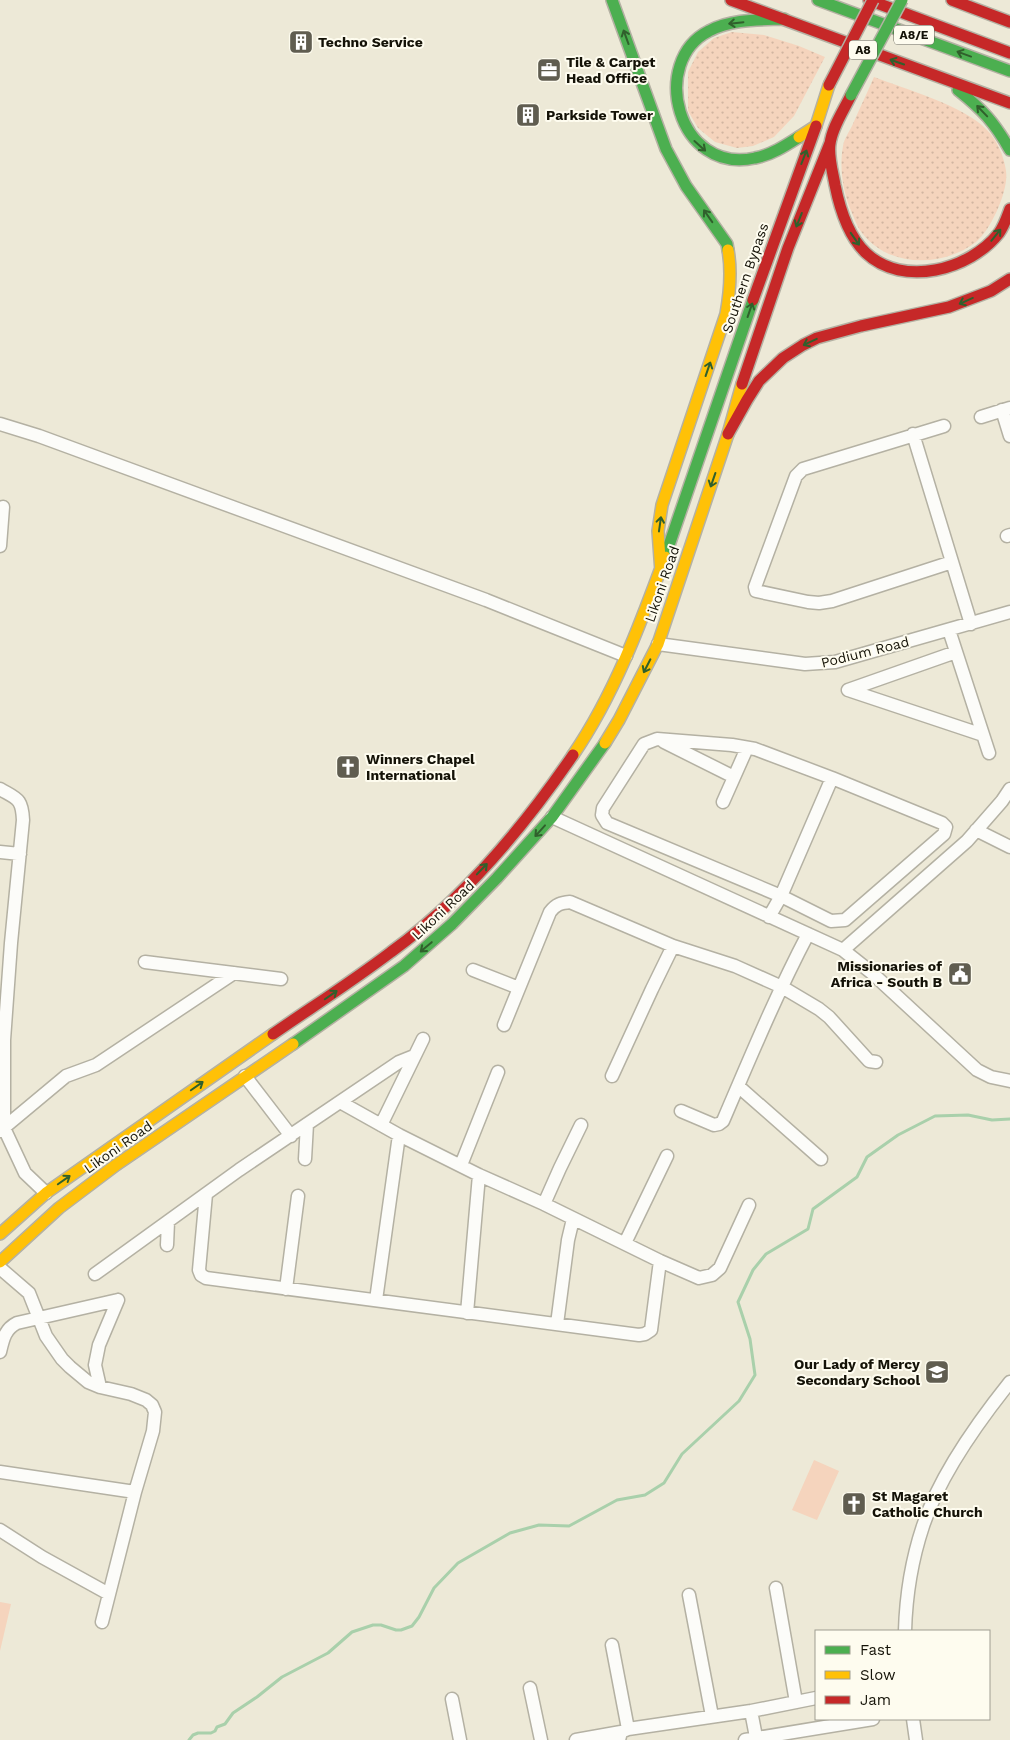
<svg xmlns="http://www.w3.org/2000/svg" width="1010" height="1740" viewBox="0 0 1010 1740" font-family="'Work Sans',sans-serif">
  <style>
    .grass { fill: url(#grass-dots) }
    .pitch { fill: #f5d4bd }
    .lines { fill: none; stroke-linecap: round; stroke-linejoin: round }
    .stream { stroke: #a9d0ab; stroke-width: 3 }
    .street-casing { stroke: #b4b1a3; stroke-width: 15 }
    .fast-casing { stroke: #b4b1a3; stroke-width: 14 }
    .slow-casing { stroke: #b4b1a3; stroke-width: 14 }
    .jam-casing { stroke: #b4b1a3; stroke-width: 14 }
    .street { stroke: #fcfcf9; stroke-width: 12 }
    .fast { stroke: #4caf50; stroke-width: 11 }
    .slow { stroke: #ffc107; stroke-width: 11 }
    .jam { stroke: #c62828; stroke-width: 11 }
    .fast-bridge-casing { stroke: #b4b1a3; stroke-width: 14; stroke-linecap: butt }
    .jam-bridge-casing { stroke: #b4b1a3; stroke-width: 14; stroke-linecap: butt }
    .fast-bridge { stroke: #4caf50; stroke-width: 11 }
    .jam-bridge { stroke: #c62828; stroke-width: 11 }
    .oneway { stroke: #30602c }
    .labels { text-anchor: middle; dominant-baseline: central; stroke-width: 4; stroke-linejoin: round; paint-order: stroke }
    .shield { fill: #fefcef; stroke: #5a584d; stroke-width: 1 }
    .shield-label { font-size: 12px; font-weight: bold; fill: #141207 }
    .poi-label { font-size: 14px; font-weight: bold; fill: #141207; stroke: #fefcef; text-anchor: start }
    .street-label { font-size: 14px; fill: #141207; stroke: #fefcef }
  </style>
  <defs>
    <pattern id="grass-dots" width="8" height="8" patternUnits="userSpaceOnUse" patternTransform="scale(1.25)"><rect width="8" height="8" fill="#f5d4bd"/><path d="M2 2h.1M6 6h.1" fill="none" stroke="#d1b5a1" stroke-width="1.8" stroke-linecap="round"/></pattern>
  </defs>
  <rect width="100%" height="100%" fill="#ede9d7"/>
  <path class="grass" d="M732 32 764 35 799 46 825 57 794 116 774 137 753 146 737 148 715 142 698 128 688 111V72L698 52 714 38Z
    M874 77C905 89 965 106 987 130 997 140 1004 156 1006 171 1009 190 991 230 976 242 941 269 883 268 858 227 856 223 854 218 852 213 843 193 839 168 843 146 844 139 849 132 852 126 859 110 867 93 874 77Z"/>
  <path class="pitch" d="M814 1460 839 1471 817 1520 792 1510Z
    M0 1602 11 1604 0 1651Z"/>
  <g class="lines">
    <path class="stream" d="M189 1740 193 1735 198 1733H211L215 1731 217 1727 225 1724 233 1713 257 1697 282 1677 328 1653 352 1632 373 1625H381L396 1630H401L412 1626 419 1617 434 1588 458 1563 510 1533 539 1525 569 1526 617 1500 645 1495 664 1483 682 1454 739 1401 755 1375 750 1339 738 1302 753 1270 766 1254 808 1229 813 1209 857 1177 867 1157 898 1135 935 1116 968 1115 992 1120 1010 1119"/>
    <defs>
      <path id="street" d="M1002 410 1010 436
        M981 417 1010 408
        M0 424 39 436 486 600 626 656
        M944 426 803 469 796 476 755 587 756 591 808 602 819 603 832 601 952 562
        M913 434 971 624
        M1007 536 1010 535
        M0 546 3 507
        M949 630 989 753
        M658 644 805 664 835 662 1010 612
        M848 690 983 735
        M848 690 956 652
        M657 739 732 745 755 749 832 778 942 823 946 827 944 834 845 920 831 921 781 896 607 823 602 815 603 808 644 744Z
        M664 742 734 777
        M0 789C17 799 22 798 23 820L11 943 4 1040V1128L25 1173 46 1193
        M723 802 747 748
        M552 817 843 950 872 973 977 1070 991 1077 1010 1081
        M976 830 1010 847
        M0 852 20 854
        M769 917 781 896 832 778
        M843 950 967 841 1002 801 1010 789
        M145 962 281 979
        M473 970 519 988
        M504 1025 550 912C556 904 561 903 570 902L673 946 735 966 782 987 819 1009 829 1017 869 1061 876 1062
        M245 1076 291 1136
        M612 1076 652 989 673 946
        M738 1086 821 1159
        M340 1102 399 1135 479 1175 544 1204 660 1261 699 1278 712 1275 720 1268 749 1205
        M681 1111 714 1125 719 1124 723 1121C750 1058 776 995 808 934
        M381 1125 423 1039
        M0 1131 66 1076 96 1065 234 973
        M305 1159 307 1124
        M461 1165 498 1072
        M206 1194 199 1270 201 1275 206 1278 639 1335 645 1334 651 1330 660 1261
        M544 1204 560 1168 581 1125
        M625 1243 667 1156
        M167 1245 168 1222
        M0 1268 29 1293 46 1336 62 1359 70 1367 88 1382 100 1387 131 1394 146 1400 152 1405 155 1412 153 1431 135 1492 102 1622
        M95 1274 239 1170 399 1062 414 1056
        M286 1289 298 1196
        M376 1300 399 1135
        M467 1313 479 1175
        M557 1324 568 1240 573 1219
        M0 1352C3 1339 5 1329 17 1323L118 1300
        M100 1387 95 1365 99 1345 118 1300
        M0 1472 135 1492
        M0 1530 42 1557 109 1594
        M776 1588 796 1702
        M689 1595 712 1716
        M905 1631C906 1596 912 1559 923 1526 939 1477 978 1422 1010 1382
        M612 1645 628 1729
        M530 1688 541 1740
        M452 1699 460 1740
        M751 1711 756 1737
        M913 1719 916 1740
        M576 1740 621 1732
        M619 1740 621 1732 628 1729 751 1711 816 1698
        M745 1740 873 1719"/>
      <path id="fast" d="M612 0 666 149 686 186 727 244 728 250
        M818 0 1010 71
        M784 19C759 20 731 19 709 31 649 61 677 175 755 158 771 155 785 146 799 137
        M958 90C983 110 994 122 1010 150
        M665 557 753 300
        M293 1044 404 966 452 924 497 878 552 817 605 743"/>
      <path id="slow" d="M799 137 816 126 829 85
        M661 572 658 531 662 505 726 314C730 292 732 272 728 250
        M605 743 619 720 658 644 728 434 742 384
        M573 755C614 695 640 625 665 557
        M0 1234 46 1193 273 1034
        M0 1262 59 1208 116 1165 293 1044"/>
      <path id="jam" d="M731 0 1010 103
        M869 0 1010 53
        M952 0 1010 22
        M851 95C844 110 832 127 830 144 828 157 833 173 835 185 840 210 848 236 866 253 903 288 970 270 999 233 1004 226 1007 217 1010 209
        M753 300 816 126
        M742 384 788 248 830 143
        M728 434 747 400 759 381 783 358 803 345 817 338 861 326 949 307 991 291 1010 279
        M273 1034C312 1007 353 981 391 952 463 900 523 828 573 755"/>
    </defs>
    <use href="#street" class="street-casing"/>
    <use href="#fast" class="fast-casing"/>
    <use href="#slow" class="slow-casing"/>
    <use href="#jam" class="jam-casing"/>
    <use href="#street" class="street"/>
    <use href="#fast" class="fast"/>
    <use href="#slow" class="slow"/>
    <use href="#jam" class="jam"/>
    <defs>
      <path id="fast-bridge" d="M851 95 902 0"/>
      <path id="jam-bridge" d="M829 85 873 0"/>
    </defs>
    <use href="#fast-bridge" class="fast-bridge-casing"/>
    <use href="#jam-bridge" class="jam-bridge-casing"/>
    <use href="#fast-bridge" class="fast-bridge"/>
    <use href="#jam-bridge" class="jam-bridge"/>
  </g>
  <defs><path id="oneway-shaft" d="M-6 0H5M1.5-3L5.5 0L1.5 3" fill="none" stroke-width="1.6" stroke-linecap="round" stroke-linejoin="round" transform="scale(1.25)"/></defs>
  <g class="oneway">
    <use href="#oneway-shaft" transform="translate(736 23) rotate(174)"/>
    <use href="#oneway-shaft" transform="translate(626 37) rotate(-110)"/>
    <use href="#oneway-shaft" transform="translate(964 54) rotate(-160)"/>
    <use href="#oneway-shaft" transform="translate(897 62) rotate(-161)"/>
    <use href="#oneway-shaft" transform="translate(982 111) rotate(-134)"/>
    <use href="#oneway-shaft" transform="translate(700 146) rotate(42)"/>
    <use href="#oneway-shaft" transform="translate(804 157) rotate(-69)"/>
    <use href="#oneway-shaft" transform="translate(708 216) rotate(-125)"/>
    <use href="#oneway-shaft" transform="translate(799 220) rotate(112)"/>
    <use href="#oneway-shaft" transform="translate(996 235) rotate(-51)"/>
    <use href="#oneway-shaft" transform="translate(855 239) rotate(55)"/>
    <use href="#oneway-shaft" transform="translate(966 301) rotate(156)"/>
    <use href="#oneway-shaft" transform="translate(750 310) rotate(-71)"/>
    <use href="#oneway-shaft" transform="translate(810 342) rotate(155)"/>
    <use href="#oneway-shaft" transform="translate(708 369) rotate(-71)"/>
    <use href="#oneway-shaft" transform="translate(713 480) rotate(109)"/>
    <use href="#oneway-shaft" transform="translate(660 524) rotate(-82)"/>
    <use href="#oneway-shaft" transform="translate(647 666) rotate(117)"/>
    <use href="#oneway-shaft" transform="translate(540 831) rotate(132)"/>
    <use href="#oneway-shaft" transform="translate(482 869) rotate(-46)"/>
    <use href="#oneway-shaft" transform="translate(426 947) rotate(140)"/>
    <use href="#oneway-shaft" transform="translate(331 995) rotate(-35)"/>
    <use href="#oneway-shaft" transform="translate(197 1086) rotate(-35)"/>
    <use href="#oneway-shaft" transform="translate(64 1180) rotate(-35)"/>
  </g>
  <defs>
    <symbol id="building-square" viewBox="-11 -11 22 22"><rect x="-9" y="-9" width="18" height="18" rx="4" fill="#605d50" stroke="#fefcef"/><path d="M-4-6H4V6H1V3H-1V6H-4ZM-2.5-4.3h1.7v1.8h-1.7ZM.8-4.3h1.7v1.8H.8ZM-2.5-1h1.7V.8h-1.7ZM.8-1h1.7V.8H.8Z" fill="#fff"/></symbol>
    <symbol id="office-square" viewBox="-11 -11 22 22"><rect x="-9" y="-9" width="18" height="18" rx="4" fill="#605d50" stroke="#fefcef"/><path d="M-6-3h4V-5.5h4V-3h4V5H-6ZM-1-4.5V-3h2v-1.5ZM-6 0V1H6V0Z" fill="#fff"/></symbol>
    <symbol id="church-square" viewBox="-11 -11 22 22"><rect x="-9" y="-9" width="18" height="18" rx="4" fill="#605d50" stroke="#fefcef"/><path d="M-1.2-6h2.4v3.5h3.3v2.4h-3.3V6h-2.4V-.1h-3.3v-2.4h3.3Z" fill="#fff"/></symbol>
    <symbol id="civic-square" viewBox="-11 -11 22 22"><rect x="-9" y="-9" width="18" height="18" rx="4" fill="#605d50" stroke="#fefcef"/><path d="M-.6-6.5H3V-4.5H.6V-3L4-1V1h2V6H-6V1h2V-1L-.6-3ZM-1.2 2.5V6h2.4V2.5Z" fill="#fff"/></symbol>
    <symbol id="school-square" viewBox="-11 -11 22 22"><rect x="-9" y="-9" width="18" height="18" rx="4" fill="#605d50" stroke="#fefcef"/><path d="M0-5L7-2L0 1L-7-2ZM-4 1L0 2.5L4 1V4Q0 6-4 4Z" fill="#fff"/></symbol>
  </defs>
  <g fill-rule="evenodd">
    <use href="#building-square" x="287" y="28" width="28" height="28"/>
    <use href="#office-square" x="535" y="56" width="28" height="28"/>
    <use href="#building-square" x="514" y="101" width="28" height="28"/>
    <use href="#church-square" x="334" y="753" width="28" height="28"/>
    <use href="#civic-square" x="946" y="960" width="28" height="28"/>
    <use href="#school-square" x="923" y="1358" width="28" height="28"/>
    <use href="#church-square" x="840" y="1490" width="28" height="28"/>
  </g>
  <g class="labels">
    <g class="shield">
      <rect x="894" y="25.5" width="40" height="19" rx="4"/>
      <rect x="849" y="40.5" width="28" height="19" rx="4"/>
    </g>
    <g class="shield-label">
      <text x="914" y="35">A8/E</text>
      <text x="863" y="50">A8</text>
    </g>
    <g class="poi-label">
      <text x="318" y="42">Techno Service</text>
      <text x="566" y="62">Tile &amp; Carpet<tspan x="566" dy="16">Head Office</tspan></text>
      <text x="546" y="115">Parkside Tower</text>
      <text x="366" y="759">Winners Chapel<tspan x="366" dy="16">International</tspan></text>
      <text x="942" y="966" text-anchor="end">Missionaries of<tspan x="942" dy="16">Africa - South B</tspan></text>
      <text x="920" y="1364" text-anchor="end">Our Lady of Mercy<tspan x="920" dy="16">Secondary School</tspan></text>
      <text x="872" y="1496">St Magaret<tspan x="872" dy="16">Catholic Church</tspan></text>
    </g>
    <g class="street-label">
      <text transform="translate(745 278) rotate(-71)">Southern Bypass</text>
      <text transform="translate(662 584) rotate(-71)">Likoni Road</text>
      <text transform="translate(865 652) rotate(-14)">Podium Road</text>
      <text transform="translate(443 910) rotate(-43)">Likoni Road</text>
      <text transform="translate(118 1147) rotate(-35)">Likoni Road</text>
    </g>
  </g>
  <rect x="815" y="1630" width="175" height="90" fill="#fefcef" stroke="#a09e92"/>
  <rect x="825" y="1646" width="25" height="8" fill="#4caf50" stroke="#a09e92"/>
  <text x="860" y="1655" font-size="15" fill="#141207">Fast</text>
  <rect x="825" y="1671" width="25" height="8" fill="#ffc107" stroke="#a09e92"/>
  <text x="860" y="1680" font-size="15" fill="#141207">Slow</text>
  <rect x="825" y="1696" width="25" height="8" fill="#c62828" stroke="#a09e92"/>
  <text x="860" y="1705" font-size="15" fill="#141207">Jam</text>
</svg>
